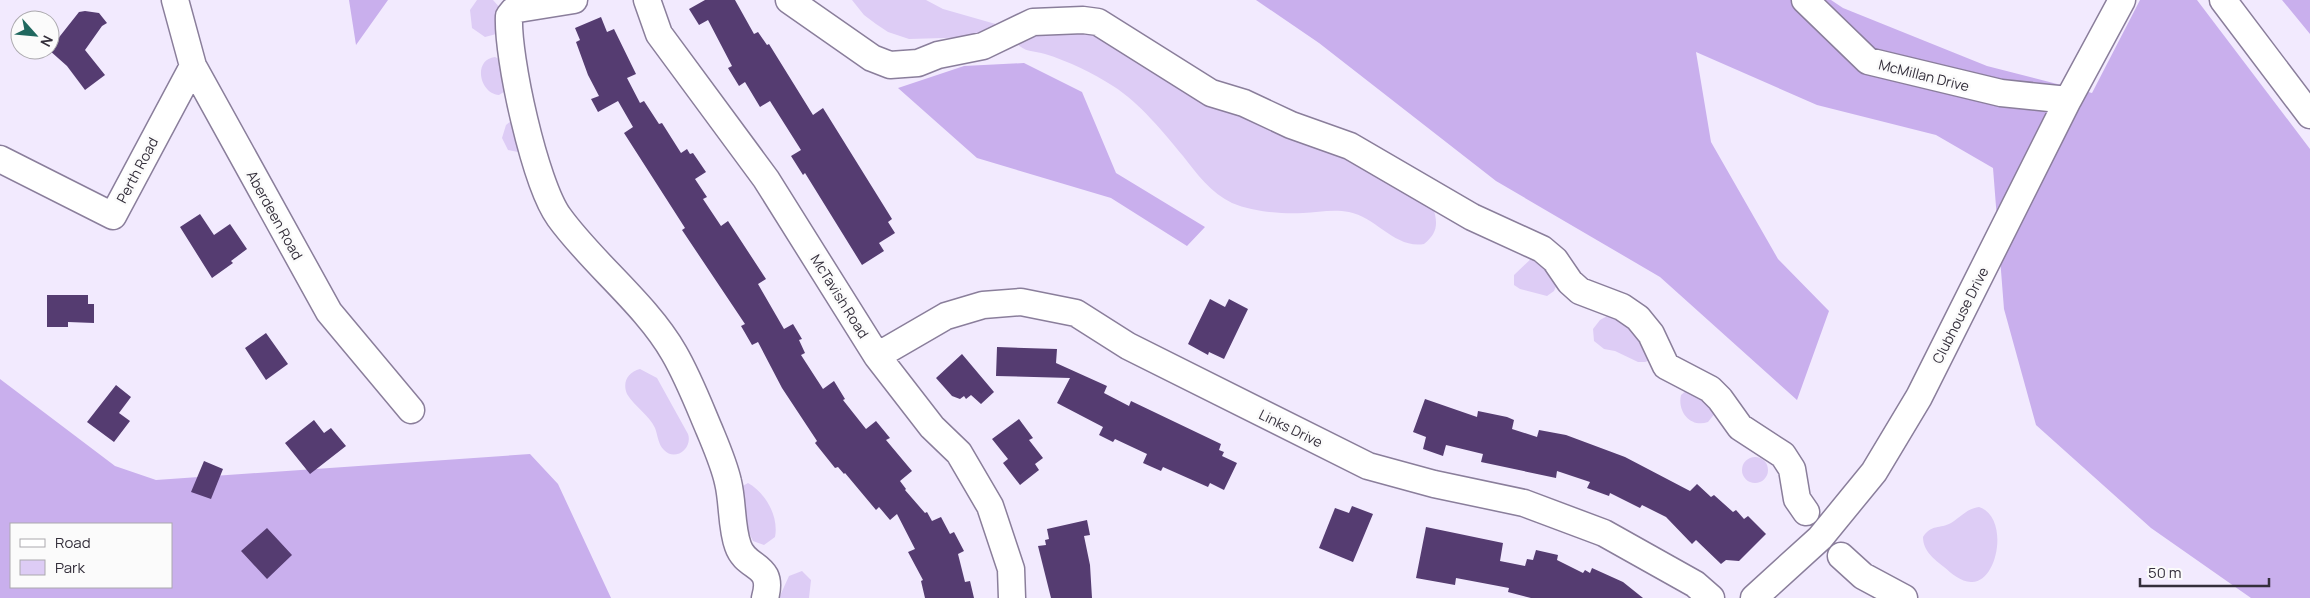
<svg xmlns="http://www.w3.org/2000/svg" width="2310" height="598" viewBox="0 0 2310 598" font-family="Manrope,sans-serif">
  <style>
    .green { fill: #ddccf5 }
    .forest { fill: #c9afed; fill-rule: evenodd }
    .building { fill: #553c71 }
    .lines { fill: none; stroke-linecap: round; stroke-linejoin: round }
    .minor-casing { stroke: #8a7e9b; stroke-width: 29 }
    .minor { stroke: #fff; stroke-width: 26 }
    .labels { text-anchor: middle; dominant-baseline: central; stroke-width: 5; stroke-linejoin: round; paint-order: stroke }
    .street-label { font-size: 14px; fill: #342f3b; stroke: #fbfbfb }
  </style>
  <rect width="100%" height="100%" fill="#f2eafe"/>
  <path class="green" d="M477 0H493L501 9 500 33 485 37 472 28 470 10Z
    M852 0H926L943 9 999 25 978 37 909 39 888 32 876 24 864 15Z
    M1073 24 1308 137 1433 207C1438 223 1438 233 1424 244 1395 249 1376 217 1349 212 1334 209 1318 212 1303 213 1281 214 1254 212 1232 203 1211 193 1197 174 1183 156 1163 132 1140 103 1113 86 1093 73 1068 61 1045 54 1035 51 1023 52 1017 43L1019 37Z
    M495 57 501 60 507 90 499 95C480 94 472 60 495 57Z
    M511 121H514L524 150 518 152 508 150 502 138 506 125Z
    M1534 256 1558 281 1554 291 1547 296 1520 289 1514 285V275Z
    M1609 315 1631 324 1651 360 1645 362H1638L1615 351 1604 349 1594 341 1593 329 1600 320Z
    M640 369 657 378 688 434C693 448 675 462 664 450 658 444 658 436 655 428 649 415 635 407 627 394 622 382 628 372 640 369Z
    M1693 389 1716 412 1708 422C1691 428 1677 412 1681 395L1687 390Z
    M1742 470a13 13 0 1 1 26 0a13 13 0 1 1-26 0Z
    M748 483C766 493 779 517 775 537L764 545 753 541 749 533 741 487Z
    M1979 507C2010 517 1998 584 1971 582 1961 582 1951 573 1944 567 1934 559 1923 551 1923 537 1931 524 1940 529 1951 523 1961 517 1966 509 1979 507Z
    M802 571 811 580 809 598H779L789 576Z"/>
  <path class="forest" d="M349 0H388L356 45Z
    M1256 0H1831L1843 8 1987 66 2092 93 2140 0H2197L2310 149V598H2251L2151 528 2036 425 2004 309 1993 168 1936 135 1817 105 1696 52 1711 142 1778 259 1829 311 1797 400 1660 277 1496 181 1319 43Z
    M2282 0H2310V34Z
    M1024 63 1082 92 1116 173 1205 227 1187 246 1111 198 977 158 898 88 964 66Z
    M0 379 115 466 156 480 530 454 558 484 611 598H0ZM11 524H171V587H11Z"/>
  <path class="building" d="M705 0H735L754 34 758 32 767 45 769 44 813 115 823 108 892 219 888 222 895 233 879 243 884 251 862 265 805 173 803 175 791 156 801 150 770 101 760 107 745 82 739 86 728 68 732 66 708 20 699 25 689 9Z
    M85 11 99 13 107 23 102 26 85 50 105 75 85 90 67 66 49 50 79 12Z
    M601 17 607 32 614 29 636 74 627 78 640 103 644 101 659 124 662 123 681 153 687 149 690 154 693 153 706 172 695 179 707 197 703 199 721 226 728 221 766 279 758 284 784 329 793 324 802 339 799 340 805 353 801 355 823 389 834 381 845 399 843 400 866 429 876 421 890 438 886 440 912 471 900 481 906 489 905 490 925 513 927 512 932 521 941 517 950 534 954 532 964 551 958 554 965 582 970 581 974 598H925L921 581 923 580 908 552 915 549 897 514 890 520 879 507 876 510 845 473 844 474 838 467 835 468 815 443 817 441 782 388 758 342 752 345 741 326 745 324 682 230 685 228 624 133 633 127 618 101 598 112 591 99 599 96 588 75 576 42 580 40 575 28Z
    M200 214 214 235 230 224 247 249 231 261 233 263 212 278 180 227Z
    M47 295H88V304H94V323L68 322V327H47Z
    M1210 299 1225 307 1229 299 1248 309 1224 359 1209 352 1208 355 1188 344Z
    M266 333 288 364 266 380 245 348Z
    M997 347 1057 349 1056 363 1107 386 1104 393 1129 406 1131 401 1221 444 1219 450 1224 452 1222 456 1237 463 1224 490 1210 483 1208 487 1163 467 1161 471 1143 463 1147 454 1115 439 1113 442 1099 435 1103 427 1057 403 1070 378 996 376Z
    M962 354 994 392 981 404 971 395 966 399 964 396 960 399 952 396 936 378Z
    M116 385 131 397 119 413 130 421 114 442 87 422Z
    M1425 399 1477 417 1478 411 1507 417 1514 420 1512 429 1537 437 1539 430 1566 435 1625 457 1690 491 1697 484 1711 497 1714 495 1733 512 1736 510 1744 519 1748 516 1766 534 1739 561 1726 560 1721 564 1696 540 1692 544 1666 517 1642 505 1640 508 1610 493 1609 496 1587 488 1590 482 1557 471 1556 478 1481 462 1483 454 1446 445 1443 456 1423 449 1426 437 1413 432Z
    M1019 419 1033 438 1029 440 1043 458 1035 464 1039 470 1020 485 1003 463 1008 459 992 439Z
    M314 420 324 433 331 428 346 446 310 474 285 443Z
    M204 461 223 469 211 499 191 492Z
    M1352 506 1373 514 1353 562 1319 548 1335 508 1349 513Z
    M1087 520 1090 535 1084 536 1090 565 1092 598H1051L1038 546 1046 545 1045 540 1049 539 1047 529Z
    M1426 527 1503 543 1500 561 1525 566 1527 559 1533 560 1536 550 1558 555 1557 560 1583 573 1585 570 1590 573 1592 568 1623 582 1643 598H1531L1508 592 1509 588 1456 578 1455 585 1416 578Z
    M267 528 292 555 267 579 241 551Z"/>
  <g class="lines">
    <defs>
      <path id="minor" d="M175 0 193 66 329 312 411 410
        M574 0 518 9 513 11 509 16C507 57 535 184 559 217 592 263 646 304 674 353 688 377 698 403 709 429 716 446 724 464 728 482 733 502 731 527 738 546 746 570 775 563 765 598
        M647 0 659 34 766 179 877 356 932 427 959 453 990 506 1011 569 1012 598
        M789 0 872 58 890 65 918 63 938 55 983 46 1033 22 1083 20 1098 22 1211 93 1244 103 1291 125 1350 146 1472 217 1542 249 1555 260 1570 282 1580 291 1622 307 1638 318 1651 334 1666 366 1710 389 1720 399 1740 427 1783 455 1792 469 1797 499 1806 512
        M1805 0 1868 61 2001 93 2068 100
        M2223 0 2310 115
        M0 159 113 216 193 66
        M877 356 946 316 983 305 1021 302 1076 313 1128 346 1368 466 1434 484 1524 503 1604 533 1695 584 1711 598
        M1841 556 1863 576 1904 598
        M1754 598 1820 538 1874 472 1919 397 2068 100 2122 0"/>
    </defs>
    <use href="#minor" class="minor-casing"/>
    <use href="#minor" class="minor"/>
  </g>
  <g class="labels">
    <g class="street-label">
      <text transform="translate(1924 75) rotate(14)">McMillan Drive</text>
      <text transform="translate(137 170) rotate(-62)">Perth Road</text>
      <text transform="translate(275 215) rotate(61)">Aberdeen Road</text>
      <text transform="translate(840 296) rotate(58)">McTavish Road</text>
      <text transform="translate(1960 315) rotate(-63)">Clubhouse Drive</text>
      <text transform="translate(1291 428) rotate(26)">Links Drive</text>
    </g>
  </g>
  <rect x="10" y="523" width="162" height="65" fill="#fbfbfb" stroke="#aba9ae"/>
  <rect x="20" y="539" width="25" height="8" fill="#ffffff" stroke="#aba9ae"/>
  <text x="55" y="548" font-size="15" fill="#342f3b">Road</text>
  <rect x="20" y="560" width="25" height="15" fill="#ddccf5" stroke="#aba9ae"/>
  <text x="55" y="573" font-size="15" fill="#342f3b">Park</text>
  <g transform="translate(35 35) rotate(117)"><circle r="24" fill="#fbfbfb" stroke="#aba9ae"/>
  <path d="M0-4L9 19L0 12L-9 19Z" fill="#20685f"/>
  <text y="-8" font-size="14" font-weight="bold" text-anchor="middle" fill="#342f3b">N</text>
  </g>
  <path d="M2140 578v8h129v-8" fill="none" stroke="#342f3b" stroke-width="2.5"/>
  <text x="2148" y="578" font-size="15" fill="#342f3b" stroke="#fbfbfb" stroke-width="4" paint-order="stroke">50 m</text>
</svg>
